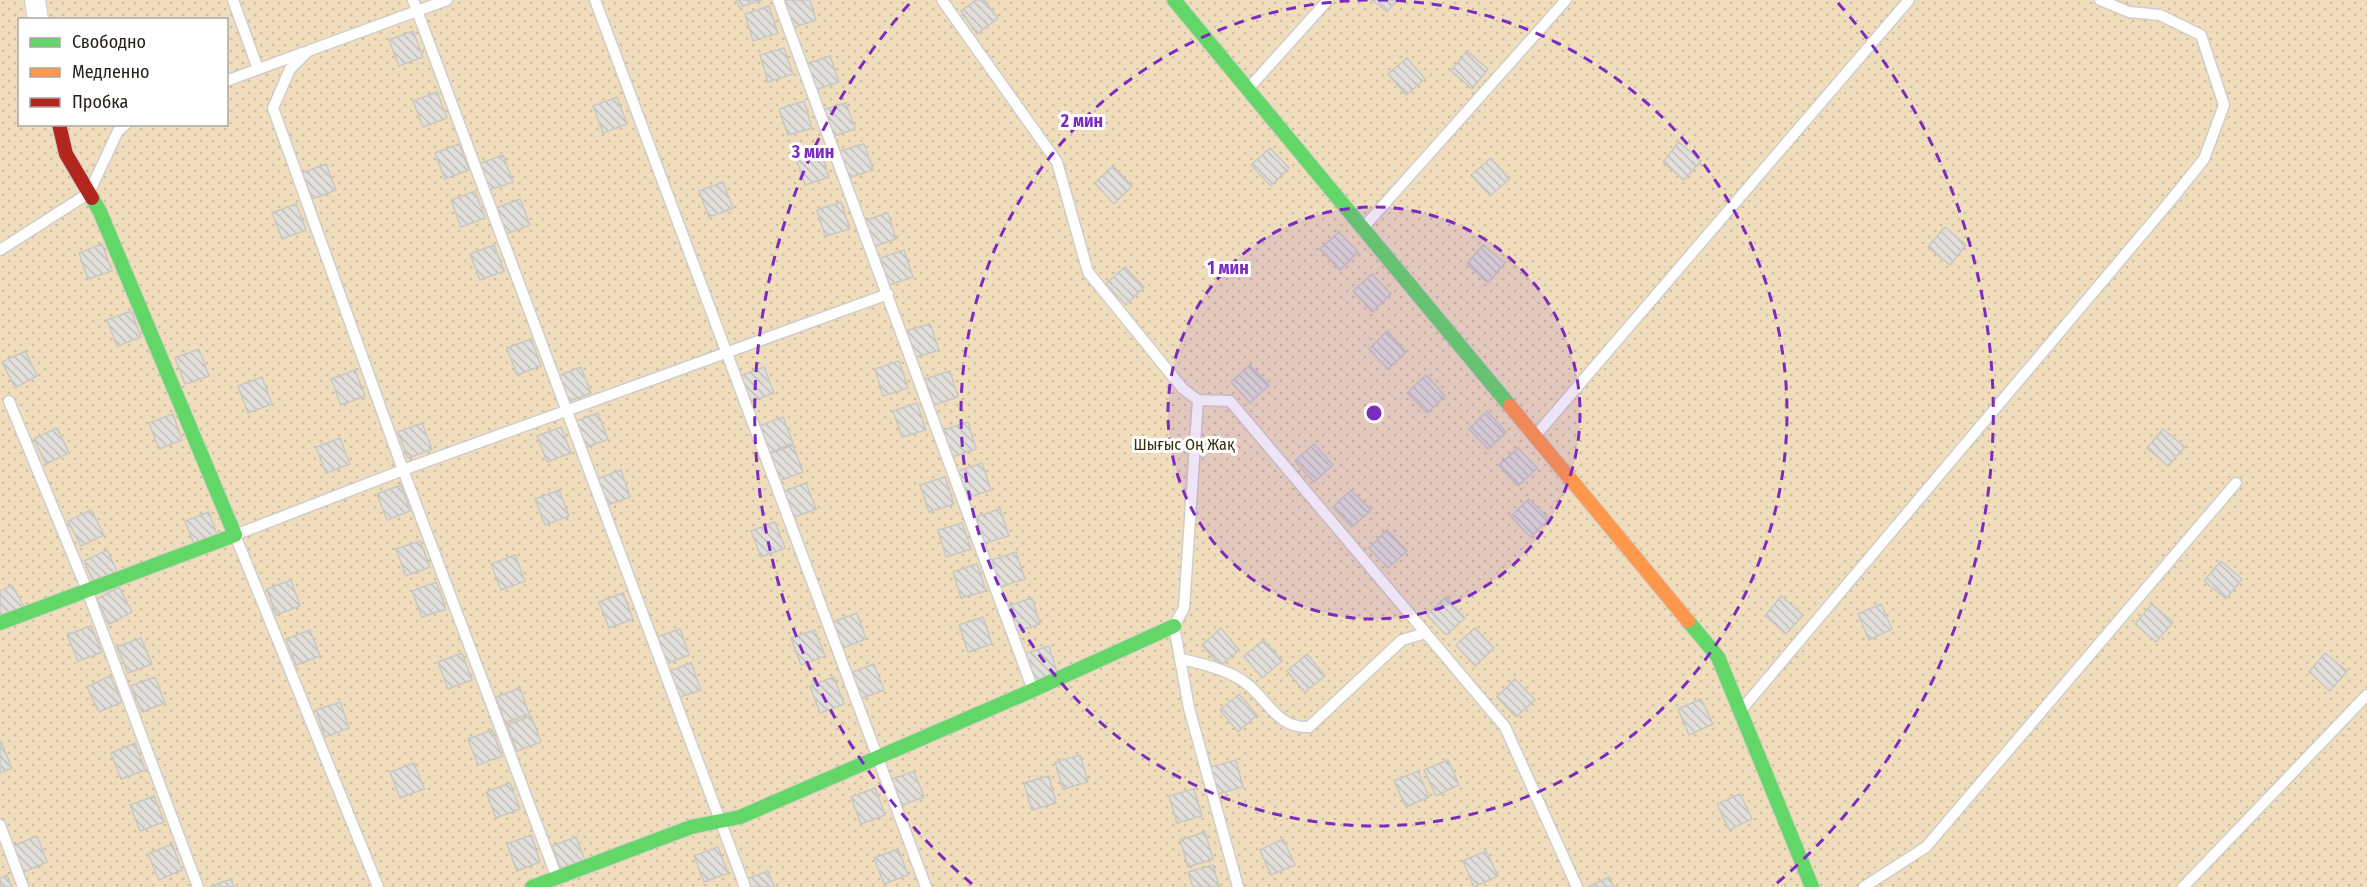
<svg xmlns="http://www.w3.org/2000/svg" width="2367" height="887" viewBox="0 0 2367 887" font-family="'Fira Sans Condensed',sans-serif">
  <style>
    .park { fill: url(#park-dots); fill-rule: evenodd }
    .building { fill: url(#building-back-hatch); stroke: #cac7c2; stroke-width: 1.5 }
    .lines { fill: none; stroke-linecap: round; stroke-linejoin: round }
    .lane-casing { stroke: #d1cdc8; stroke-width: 13 }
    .street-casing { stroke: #d1cdc8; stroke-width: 22 }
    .fast-casing { stroke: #d1cdc8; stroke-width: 16 }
    .slow-casing { stroke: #d1cdc8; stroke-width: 16 }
    .jam-casing { stroke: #d1cdc8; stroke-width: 16 }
    .lane { stroke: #fffefe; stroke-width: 10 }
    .street { stroke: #fffefe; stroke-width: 20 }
    .fast { stroke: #63d668; stroke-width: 14 }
    .slow { stroke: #ff974d; stroke-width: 14 }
    .jam { stroke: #b3261e; stroke-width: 14 }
    .ring { fill: none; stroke: #7b2cbf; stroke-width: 3; stroke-dasharray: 10 8 }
    .labels { text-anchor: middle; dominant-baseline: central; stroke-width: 6; stroke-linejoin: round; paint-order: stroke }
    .park-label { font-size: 16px; fill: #3b2c0d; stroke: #fff }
    .centre { fill: #7b2cbf; stroke: #fff; stroke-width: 3 }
    .ring-label { font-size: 18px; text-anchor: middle; font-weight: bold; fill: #7b2cbf; stroke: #fff; stroke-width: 6; stroke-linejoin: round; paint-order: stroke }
  </style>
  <defs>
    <pattern id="park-dots" width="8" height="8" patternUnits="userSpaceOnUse" patternTransform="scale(1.5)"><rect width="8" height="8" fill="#efddbc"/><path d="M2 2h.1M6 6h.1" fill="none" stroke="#cdbda1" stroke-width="1.8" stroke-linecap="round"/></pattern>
    <pattern id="building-back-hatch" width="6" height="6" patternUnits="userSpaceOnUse" patternTransform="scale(1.5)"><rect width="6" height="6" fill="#e2ded9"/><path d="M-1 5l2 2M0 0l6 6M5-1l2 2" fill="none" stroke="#c2beba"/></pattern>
  </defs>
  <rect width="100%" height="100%" fill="#fcfaf6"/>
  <path class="park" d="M0 0H2367V887H0ZM20 20H226V124H20Z"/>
  <path class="building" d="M736 0H762L739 7Z
    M787 0H810L816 20 792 28 783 1Z
    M976 0H984L998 18 977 34 961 11Z
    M1372 0H1397L1387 12Z
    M769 6 778 33 753 41 745 14Z
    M413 31 423 57 399 66 389 40Z
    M784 48 793 74 768 82 760 55Z
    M1467 51 1488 69 1472 89 1451 71Z
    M830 56 839 82 815 90 806 64Z
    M1407 58 1425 79 1406 95 1388 74Z
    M437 92 447 118 423 127 413 101Z
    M617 97 627 124 603 133 593 106Z
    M804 101 812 128 788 135 779 109Z
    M846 103 855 129 831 137 822 110Z
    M1679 142 1701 161 1684 180 1663 162Z
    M459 144 469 170 445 179 435 153Z
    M864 144 873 170 848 178 840 151Z
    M1270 148 1289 168 1271 186 1251 165Z
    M820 150 829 177 805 185 796 158Z
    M503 155 513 182 489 190 479 164Z
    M1491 158 1509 179 1490 196 1471 175Z
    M326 164 336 190 312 199 302 173Z
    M1113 166 1132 186 1114 204 1095 183Z
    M723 182 733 208 709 217 699 191Z
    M475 191 485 218 461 227 451 200Z
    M520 199 530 225 506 234 496 208Z
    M841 202 850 229 825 236 817 210Z
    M296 204 306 230 282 239 272 213Z
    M888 213 896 239 872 247 863 221Z
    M1945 227 1966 245 1950 265 1928 247Z
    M1339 232 1358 252 1340 270 1320 249Z
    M102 244 112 271 88 279 79 253Z
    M494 245 504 271 480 280 470 254Z
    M1483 245 1505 263 1488 283 1467 264Z
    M904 250 913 277 889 285 880 258Z
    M1125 267 1144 287 1126 305 1106 284Z
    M1372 274 1391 294 1372 312 1353 291Z
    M131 311 141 337 117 346 107 320Z
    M930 324 939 350 914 358 906 331Z
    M1387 331 1406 352 1388 369 1369 349Z
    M531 339 541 366 517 375 507 348Z
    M199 349 209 376 185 384 175 358Z
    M25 351 37 376 15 388 2 362Z
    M899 361 908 388 883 396 875 369Z
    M1250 365 1269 385 1250 403 1231 382Z
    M581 367 591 393 567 402 558 376Z
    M764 367 774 393 750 402 740 376Z
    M355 370 365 396 341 405 331 379Z
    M950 371 958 397 934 405 925 379Z
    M1426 375 1445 396 1427 413 1407 393Z
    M262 377 272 404 248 413 238 386Z
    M917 403 926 430 902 437 893 411Z
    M1487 411 1506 432 1488 449 1469 429Z
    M598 413 608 439 584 448 574 422Z
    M173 414 182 440 159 449 149 423Z
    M783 417 793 443 769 453 759 426Z
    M968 422 976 449 952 457 943 430Z
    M422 423 432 449 408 458 398 432Z
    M561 427 571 453 547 462 537 436Z
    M57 428 69 453 46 464 34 439Z
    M2163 429 2185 447 2168 466 2147 448Z
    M340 438 350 464 326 473 316 447Z
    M1314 444 1333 465 1314 482 1295 461Z
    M793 445 803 472 779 481 769 454Z
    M1518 448 1537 468 1518 486 1499 465Z
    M982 463 991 490 966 498 958 471Z
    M621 470 630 497 607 505 597 479Z
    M945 477 954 504 929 512 920 485Z
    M806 483 816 509 792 518 782 492Z
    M401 485 410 511 387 520 377 494Z
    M559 490 569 516 545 525 535 499Z
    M1351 490 1371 510 1352 527 1333 507Z
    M1529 499 1549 519 1530 537 1511 516Z
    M1000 509 1009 536 984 543 976 517Z
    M91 510 104 535 81 546 68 521Z
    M209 512 218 538 195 547 185 521Z
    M775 522 785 548 761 557 751 531Z
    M962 523 971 549 946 557 938 530Z
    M1387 530 1407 551 1388 568 1369 548Z
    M420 541 430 567 406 576 396 549Z
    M107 550 119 575 96 587 84 561Z
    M1016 552 1025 579 1000 587 992 560Z
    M515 555 525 581 501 590 491 564Z
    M2221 561 2242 579 2226 599 2204 581Z
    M977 564 986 591 961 598 953 572Z
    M291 580 300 606 276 615 267 589Z
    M436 582 446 609 422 617 412 591Z
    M12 585 25 609 0 617V591Z
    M119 587 132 612 109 624 97 599Z
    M623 593 633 619 609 628 599 602Z
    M1781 596 1803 615 1786 634 1765 616Z
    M1446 597 1465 618 1446 635 1427 615Z
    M1032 598 1040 624 1016 632 1007 606Z
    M1881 604 1892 629 1869 640 1858 614Z
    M2152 604 2173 622 2156 642 2135 624Z
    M857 613 866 639 843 648 833 622Z
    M983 617 992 644 968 652 959 625Z
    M91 626 102 652 78 661 67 635Z
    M1221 628 1239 650 1220 666 1202 645Z
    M1475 628 1494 648 1475 666 1456 645Z
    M680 629 689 655 666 664 656 637Z
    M310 630 320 656 296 665 286 639Z
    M815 630 825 656 801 665 791 638Z
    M141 638 152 664 128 673 117 647Z
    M1264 640 1282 661 1262 678 1244 656Z
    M1049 646 1057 673 1033 681 1024 654Z
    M462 653 472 680 448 689 438 662Z
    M2325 653 2347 671 2330 691 2309 672Z
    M1307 654 1325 676 1305 692 1287 671Z
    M691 663 701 690 677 698 667 672Z
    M874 664 884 690 860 699 850 673Z
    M110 676 122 702 99 712 87 687Z
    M155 677 165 703 142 712 131 686Z
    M834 677 844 704 820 713 810 686Z
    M1515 679 1535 700 1516 717 1497 697Z
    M520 688 529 714 505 723 496 697Z
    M1239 694 1257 715 1238 732 1220 710Z
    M1701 699 1713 724 1689 735 1678 709Z
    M340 702 349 728 325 737 316 710Z
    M531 716 541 742 517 751 507 725Z
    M492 730 502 756 478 765 468 739Z
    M1 742 12 768 0 773V743Z
    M135 743 145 770 121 779 111 753Z
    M1080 755 1088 782 1063 789 1055 762Z
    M1236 760 1243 787 1218 794 1211 767Z
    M1448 760 1459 785 1436 796 1424 770Z
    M414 763 424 789 400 798 390 772Z
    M914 771 924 797 900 806 890 780Z
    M1418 771 1429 797 1406 807 1394 781Z
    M1049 776 1056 803 1032 810 1024 783Z
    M510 783 520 809 496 818 486 792Z
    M875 788 885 815 861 824 851 797Z
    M1194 789 1202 816 1177 823 1169 796Z
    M1740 794 1752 819 1729 830 1717 804Z
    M154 796 164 822 140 831 130 805Z
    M1205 832 1213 859 1188 867 1180 840Z
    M531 835 540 862 517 871 507 844Z
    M37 836 47 862 24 872 13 846Z
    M576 837 586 863 562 872 552 846Z
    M1283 839 1295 865 1271 875 1260 850Z
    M172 844 182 870 159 880 148 854Z
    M718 847 728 873 704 882 694 856Z
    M898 849 908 875 884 884 874 858Z
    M1486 851 1498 876 1474 887 1463 861Z
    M1213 865 1219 887H1193L1188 872Z
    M768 871 774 887H747L744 880Z
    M7 875 12 887H0V878Z
    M1609 877 1614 887H1588Z
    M231 879 234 887H210Z"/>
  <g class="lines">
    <defs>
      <path id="lane" d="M233 0 258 69
        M413 0 745 887
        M447 0 308 51 290 69 273 108 403 470 557 878
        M595 0 926 887
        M778 0 1033 690
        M942 0 1057 162 1088 272 1183 389 1198 400 1230 401 1505 727 1577 887
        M226 81 305 52
        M1248 89 1328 0
        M1363 228 1566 0
        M0 250 89 193 118 131 126 124
        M1198 400 1184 608 1174 626 1189 708 1238 887
        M9 401 87 590 198 887
        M1536 435 1909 0
        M1181 659C1200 663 1226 669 1243 681 1267 697 1276 729 1309 727L1402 640 1426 633
        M1742 709 2171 200 2204 159 2224 105 2201 35 2160 15 2129 12 2100 0
        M0 825 23 887
        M378 887 235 535 403 470 888 294
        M1864 887 1926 847 2236 483
        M2183 887 2367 695"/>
      <path id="street" d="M35 0 38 20"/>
      <path id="fast" d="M1174 0 1510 406
        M1688 621 1718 657 1812 887
        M0 623 235 535 100 212 92 198
        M532 887 691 827 740 817 1022 695 1174 626"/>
      <path id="slow" d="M1510 406 1688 621"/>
      <path id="jam" d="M59 124 66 154 92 198"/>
    </defs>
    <use href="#lane" class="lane-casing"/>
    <use href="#street" class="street-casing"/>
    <use href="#fast" class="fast-casing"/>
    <use href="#slow" class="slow-casing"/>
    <use href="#jam" class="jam-casing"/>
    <use href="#lane" class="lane"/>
    <use href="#street" class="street"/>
    <use href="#fast" class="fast"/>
    <use href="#slow" class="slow"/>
    <use href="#jam" class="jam"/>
  </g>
  <circle cx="1374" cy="413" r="206" fill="#7b2cbf" fill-opacity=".12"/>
  <g class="ring">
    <circle cx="1374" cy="413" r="206"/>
    <path d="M1378 0A413 413 0 1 1 1370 0"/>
    <path d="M972 884A619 619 0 0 1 910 3M1838 3A619 619 0 0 1 1776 884"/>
  </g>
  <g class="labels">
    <g class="park-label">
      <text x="1184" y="444">Шығыс Оң Жақ</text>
    </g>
  </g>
  <circle cx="1374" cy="413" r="9" class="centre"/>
  <g class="ring-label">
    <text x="1082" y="127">2 мин</text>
    <text x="813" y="158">3 мин</text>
    <text x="1228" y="274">1 мин</text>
  </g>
  <rect x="18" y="18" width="210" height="108" fill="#ffffff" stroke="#a9a7a4" stroke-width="1.5"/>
  <rect x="30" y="38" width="30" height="9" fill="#63d668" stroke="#a9a7a4" stroke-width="1.5"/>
  <text x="72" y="48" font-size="18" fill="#27231c">Свободно</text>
  <rect x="30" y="68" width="30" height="9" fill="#ff974d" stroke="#a9a7a4" stroke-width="1.5"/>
  <text x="72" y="78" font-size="18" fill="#27231c">Медленно</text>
  <rect x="30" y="98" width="30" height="9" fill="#b3261e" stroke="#a9a7a4" stroke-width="1.5"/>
  <text x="72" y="108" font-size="18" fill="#27231c">Пробка</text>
</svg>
